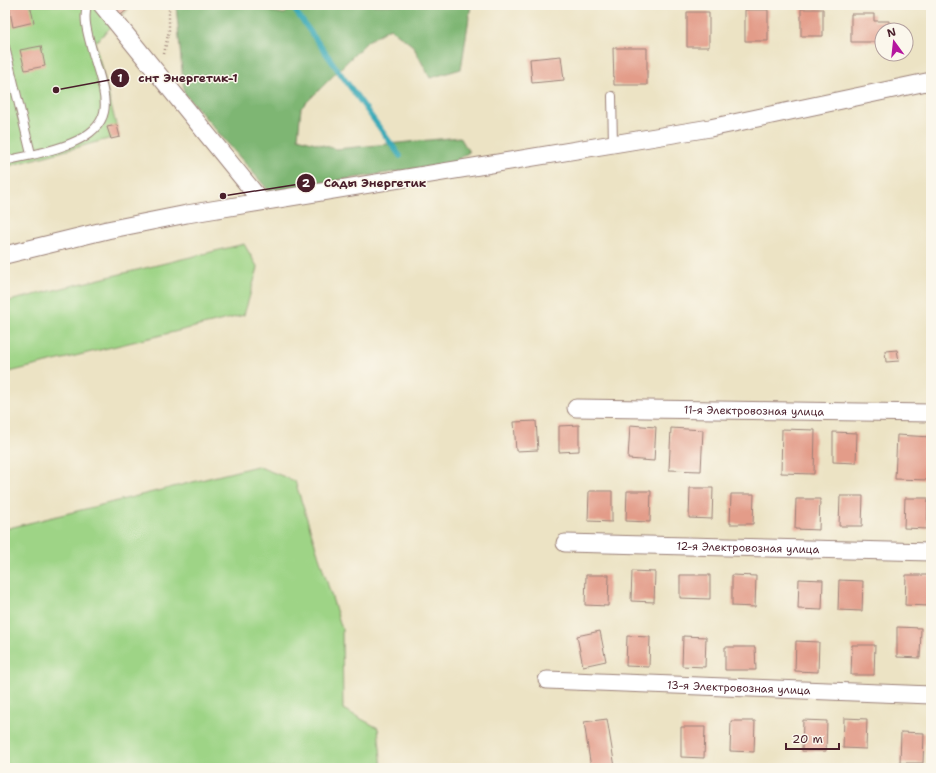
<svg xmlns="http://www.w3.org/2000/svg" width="936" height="773" viewBox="0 0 936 773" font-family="'Shantell Sans',sans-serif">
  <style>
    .green { fill: #9ed486; stroke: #747a58 }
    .forest { fill: #7eb673; stroke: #646a4f }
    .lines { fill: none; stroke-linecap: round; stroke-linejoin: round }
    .stream { stroke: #3baab8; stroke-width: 5.5 }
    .building { fill: #e39c89 }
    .service-casing { stroke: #9b8178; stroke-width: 10 }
    .minor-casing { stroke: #9b8178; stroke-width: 19 }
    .path { stroke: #9b8178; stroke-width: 2.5; stroke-dasharray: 1 3; stroke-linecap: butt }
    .service { stroke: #fff; stroke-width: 8 }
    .minor { stroke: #fff; stroke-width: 17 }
    .labels { text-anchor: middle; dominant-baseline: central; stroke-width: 3; stroke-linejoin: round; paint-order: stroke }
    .street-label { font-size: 11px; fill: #4a1f2b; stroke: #fbf7ec }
    .leader { fill: none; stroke: #4a1f2b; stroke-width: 1.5 }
    .callout-dot { fill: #4a1f2b; stroke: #fbf7ec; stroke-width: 1.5 }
    .mark-label { font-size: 12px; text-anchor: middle; font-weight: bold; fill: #fff }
    .callout-label { font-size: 12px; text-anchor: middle; font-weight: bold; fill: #4a1f2b; stroke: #fbf7ec; stroke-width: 3; stroke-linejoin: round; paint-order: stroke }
  </style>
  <rect width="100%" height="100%" fill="#fbf7ec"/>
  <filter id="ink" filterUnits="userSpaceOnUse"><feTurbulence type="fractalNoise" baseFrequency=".025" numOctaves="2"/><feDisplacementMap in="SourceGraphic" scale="8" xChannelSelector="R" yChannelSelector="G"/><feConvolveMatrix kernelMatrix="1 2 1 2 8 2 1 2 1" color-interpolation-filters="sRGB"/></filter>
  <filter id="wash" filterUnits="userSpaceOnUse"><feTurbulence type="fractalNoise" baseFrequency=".012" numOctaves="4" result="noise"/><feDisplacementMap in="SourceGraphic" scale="16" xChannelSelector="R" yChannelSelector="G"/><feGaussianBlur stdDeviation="0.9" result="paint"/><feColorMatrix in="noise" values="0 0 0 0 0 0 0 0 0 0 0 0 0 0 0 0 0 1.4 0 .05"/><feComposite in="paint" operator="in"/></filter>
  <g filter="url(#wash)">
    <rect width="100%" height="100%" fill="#ece3c4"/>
    <path class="green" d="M5 5H133L95 43 119 136 5 167Z
      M244 244 258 268 244 315 5 373V302Z
      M257 466 295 481 342 629 343 709 378 728 382 768H5V529Z"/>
    <path class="forest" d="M176 5H266L268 11 285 14 293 5H471L461 69 430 78 413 46 390 28 368 41 301 108 298 138 336 149 460 137 469 152 453 163 269 191 184 93Z"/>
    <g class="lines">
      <path class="stream" d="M291 5 400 156"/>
    </g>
    <g id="blocks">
      <path class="building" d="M16 5H30L34 22 13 27 9 6Z
        M120 5H132L120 16 114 10Z
        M801 9H823V36H801Z
        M745 10H768V41H745Z
        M687 12H709V47H687Z
        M851 14H874V21H889V30H882V42H851Z
        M41 46 45 66 25 70 20 50Z
        M613 48H647V85H614Z
        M561 56 564 80 532 83 530 59Z
        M117 125 120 137 111 139 107 127Z
        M897 350 899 361 886 362 885 351Z
        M536 421 538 450 516 451 514 422Z
        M579 425V451L559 452V426Z
        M630 425 656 427 654 461 628 459Z
        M671 428 703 430 701 471 669 470Z
        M782 429 815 430 814 474 781 473Z
        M833 432 857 433 856 463 833 462Z
        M897 435 931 437 929 480 895 479Z
        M690 488H713L712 519 689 518Z
        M589 491H612V522L588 521Z
        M627 491H651L650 522 626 521Z
        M731 494H754L753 524H730Z
        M840 496H863L862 526H839Z
        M905 498H928L927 529 904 528Z
        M796 499H820L819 530 795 529Z
        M632 571 655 572 654 602 631 601Z
        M586 575H609L608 606 585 605Z
        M680 575H710V599L680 598Z
        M732 575 756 576 755 607 732 606Z
        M906 575H930L929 606 905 605Z
        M799 579 823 580 822 610 798 609Z
        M839 580 863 581 862 611 838 610Z
        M897 627 921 628 920 658 897 657Z
        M600 631 606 661 583 666 577 636Z
        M627 636 650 637 649 667 626 666Z
        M683 636 706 637 705 667 682 666Z
        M796 641 819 642 818 672 795 671Z
        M852 645H875L874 675H851Z
        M725 647H755L756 670H725Z
        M844 718 867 719 866 749 843 748Z
        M607 719 615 767 591 768 584 722Z
        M803 720 827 721 826 751H802Z
        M731 721H755L754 752 730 751Z
        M681 727H705L704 758 681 757Z
        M901 732 924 733 923 763H900Z"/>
    </g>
  </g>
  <g filter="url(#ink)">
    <use href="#blocks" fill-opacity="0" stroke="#9b8178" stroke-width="1"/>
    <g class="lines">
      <defs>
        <path id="service" d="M5 47 31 154
          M612 96 613 144
          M5 161C33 154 97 146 104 112 108 96 96 66 92 50 88 35 83 20 87 5"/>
        <g id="minor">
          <path d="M102 5 261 201"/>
          <path d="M5 255 107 230 187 214 710 128 931 81"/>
          <path id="s1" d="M576 408 931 413"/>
          <path id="s2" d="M565 543 931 552"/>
          <path id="s3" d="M547 680 931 695"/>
        </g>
      </defs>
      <use href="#service" class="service-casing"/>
      <use href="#minor" class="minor-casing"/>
      <path class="path" d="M164 54 169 30V5"/>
      <use href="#service" class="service"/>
      <use href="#minor" class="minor"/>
    </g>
  </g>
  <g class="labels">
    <g class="street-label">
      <text stroke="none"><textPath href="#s1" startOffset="178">11-я Электровозная улица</textPath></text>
      <text stroke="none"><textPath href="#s2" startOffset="183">12-я Электровозная улица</textPath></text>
      <text stroke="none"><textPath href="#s3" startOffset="192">13-я Электровозная улица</textPath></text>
    </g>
  </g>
  <path class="leader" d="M56 90L120 78M223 196L306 183"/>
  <g class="callout-dot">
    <circle cx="56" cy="90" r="4"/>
    <circle cx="223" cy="196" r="4"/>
    <circle cx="120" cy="78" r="10"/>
    <circle cx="306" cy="183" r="10"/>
  </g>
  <g class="mark-label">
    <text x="120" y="82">1</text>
    <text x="306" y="187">2</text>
  </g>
  <g class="callout-label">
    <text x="188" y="82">снт Энергетик-1</text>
    <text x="375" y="187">Сады Энергетик</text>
  </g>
  <rect width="936" height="773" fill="none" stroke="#fbf7ec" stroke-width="20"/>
  <g transform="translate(894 42) rotate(345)"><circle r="19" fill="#fbf7ec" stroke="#b4a19f"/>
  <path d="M0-3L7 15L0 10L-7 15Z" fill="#b5179e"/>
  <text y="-6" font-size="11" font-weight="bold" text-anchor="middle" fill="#4a1f2b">N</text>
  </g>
  <path d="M786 743v6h53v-6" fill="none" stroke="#4a1f2b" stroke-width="2"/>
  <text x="792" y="743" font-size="12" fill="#4a1f2b" stroke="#fbf7ec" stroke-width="3" paint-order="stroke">20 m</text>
</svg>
